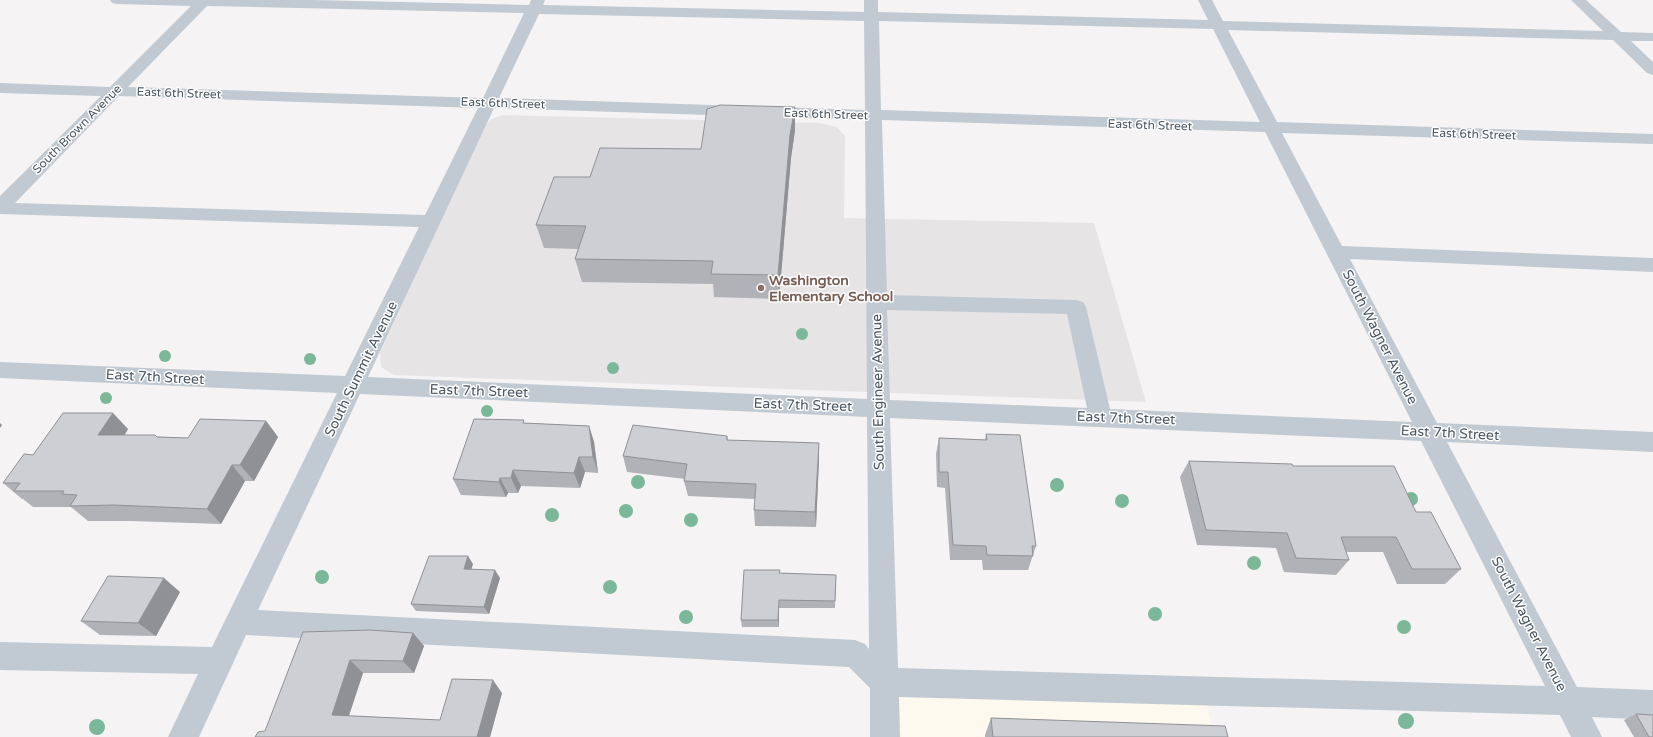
<svg xmlns="http://www.w3.org/2000/svg" width="1653" height="737" viewBox="0 0 1653 737" font-family="'Varela Round',sans-serif">
  <style>
    .commercial { fill: #fdf9ef }
    .education { fill: #e6e4e5 }
    .lines { fill: none; stroke-linecap: round; stroke-linejoin: round }
    .minor { fill: #c1cad2; fill-rule: evenodd }
    .tree { fill: #7bb799 }
    .wall { fill: #b0b2b7 }
    .shaded-wall { fill: #909195 }
    .building { fill: #cdcfd5; stroke: #909195 }
    .education-dot { fill: #8d6e63; stroke: #fff; stroke-width: 1.5 }
    .labels { text-anchor: middle; dominant-baseline: central; stroke-width: 3; stroke-linejoin: round; paint-order: stroke }
    .far-street-label { font-size: 12px; fill: #4a5661; stroke: #fff }
    .education-label { font-size: 14px; font-weight: bold; fill: #785e54; stroke: #fff; text-anchor: start }
    .street-label { font-size: 14px; fill: #4a5661; stroke: #fff }
  </style>
  <rect width="100%" height="100%" fill="#f5f3f3"/>
  <path class="commercial" d="M897 672 1201 681 1215 737H900Z"/>
  <path class="education" d="M503 115 820 123 837 127 845 136 844 218 1094 223 1146 402 394 375 381 367 380 353 484 126 491 119Z"/>
  <g class="lines">
    <path class="minor" d="M110 0H312L529 5 531 0H545L543 5 864 12V0H878V12L1208 20 1198 0H1212L1223 21 1603 31 1571 0H1586L1621 32 1653 33V41H1631L1653 62V75L1647 73 1613 40 1228 30 1277 122 1653 134V144L1282 133 1342 246 1653 258V272L1350 259 1437 423 1653 432V452L1447 442 1577 687 1653 690V720L1592 717 1602 737H1571L1560 715 899 697 900 737H870V688L849 667 246 635 199 737H168L198 674 0 670V642L212 647 337 393 0 378V362L345 376 419 227 0 214V196L101 96 0 93V83L110 87 191 6 117 4 112 3ZM207 6 524 13 483 98 128 87ZM539 14 864 21 865 110 499 98ZM879 21 1213 29 1260 122 881 110ZM119 96 478 108 425 215 15 203ZM494 108 865 120 867 399 368 377ZM882 120 1265 132 1412 422 1110 409 1086 307 1083 302 1076 300 887 295ZM887 310 1067 314 1087 408 890 400ZM360 394 867 417 869 649 865 644 855 640 258 610ZM890 418 1421 441 1545 686 898 668Z"/>
  </g>
  <g class="tree">
    <circle cx="802" cy="334" r="6"/>
    <circle cx="165" cy="356" r="6"/>
    <circle cx="310" cy="359" r="6"/>
    <circle cx="613" cy="368" r="6"/>
    <circle cx="106" cy="398" r="6"/>
    <circle cx="487" cy="411" r="6"/>
    <circle cx="638" cy="482" r="7"/>
    <circle cx="1057" cy="485" r="7"/>
    <circle cx="1411" cy="499" r="7"/>
    <circle cx="1122" cy="501" r="7"/>
    <circle cx="626" cy="511" r="7"/>
    <circle cx="552" cy="515" r="7"/>
    <circle cx="691" cy="520" r="7"/>
    <circle cx="1254" cy="563" r="7"/>
    <circle cx="322" cy="577" r="7"/>
    <circle cx="610" cy="587" r="7"/>
    <circle cx="1155" cy="614" r="7"/>
    <circle cx="686" cy="617" r="7"/>
    <circle cx="1404" cy="627" r="7"/>
    <circle cx="1406" cy="721" r="8"/>
    <circle cx="97" cy="727" r="8"/>
  </g>
  <path class="wall" d="M795 107V130L791 158 779 299 714 297 713 284 582 282 575 259 578 249 544 248 536 225 590 177 701 149Z
    M266 421 278 437 254 481H245L221 524 131 521H88L71 507H33L23 499H22L3 483 33 455 128 429 125 435 188 438Z
    M525 423 589 426 594 442 598 473 585 472 580 488 521 486 518 493H508L506 497 461 495 453 479Z
    M986 434 1036 546 1028 570H983L982 560H950L945 488 937 487 936 454 939 438 985 440Z
    M727 436 728 440 819 443V459L816 527 755 526 754 510 755 499 688 496 684 481 685 479 627 472 623 456Z
    M1189 461 1293 466 1416 512 1461 569 1445 584H1397L1383 552H1346L1349 560 1336 575 1284 572 1276 548 1197 545 1180 477Z
    M473 564 471 569 500 578 489 614 416 611 411 604Z
    M780 573 836 575 835 608H779V627H742L741 620Z
    M180 592 156 636 100 635 81 621Z
    M370 630 413 633 424 646 414 673H363L349 716 440 720 502 693 490 737 265 731Z
    M1636 714 1653 737H1634L1624 720Z
    M991 718 1228 737H985V735Z"/>
  <path class="shaded-wall" d="M795 107V130L791 158 779 299 778 275 790 135Z
    M113 413 128 429 115 450 98 435Z
    M266 421 278 437 254 481 240 465Z
    M0 423 2 425 0 428Z
    M589 426 594 442 598 473 593 457Z
    M819 443V459L816 527 815 512Z
    M579 457 585 472 580 488 574 473Z
    M232 465 245 481 221 524 207 509Z
    M513 470 521 486 518 493 511 478Z
    M500 478 508 493 506 497 499 482Z
    M468 556 473 564 469 577 464 569Z
    M495 570 500 578 489 614 484 607Z
    M164 578 180 592 156 636 138 623Z
    M779 600V627L778 620Z
    M413 633 424 646 414 673 403 661Z
    M350 660 363 673 345 727 332 715Z
    M493 680 502 693 490 737H477Z"/>
  <path class="building" d="M720 105 795 107 790 135 778 275 711 274 713 261 575 259 586 226 536 225 554 177H590L600 148 701 149 707 109Z
    M63 413H113L98 435H155L157 437 188 438 200 419 266 421 240 465H232L207 509 114 505 70 506 77 495 62 494 64 491H14L20 483H3L24 454 33 455Z
    M474 419 524 420 523 423 589 426 593 457H579L574 473 513 470 511 478H500L499 482 453 479Z
    M633 425 727 436V440L819 443 815 512 754 510 756 484 684 481 687 464 623 456Z
    M986 434 1020 435 1036 546H1032L1033 556 987 555 986 546 953 545 948 472H939V438L987 440Z
    M1189 461 1292 464 1293 466H1394L1416 512H1431L1461 569H1412L1396 537H1341L1349 560 1296 558 1287 533 1206 530Z
    M429 556H468L464 569 495 570 484 607 411 604Z
    M744 570H780L779 573 836 575 835 601 779 600 778 620H741Z
    M108 576 164 578 138 623 81 621Z
    M370 630 413 633 403 661 350 660 332 715 440 720 452 679 493 680 477 737H255L258 732 265 731 303 632Z
    M1636 714 1653 715V737H1649Z
    M991 718 1225 726 1228 737H993Z"/>
  <circle class="education-dot" cx="761" cy="288" r="4"/>
  <g class="labels">
    <g class="far-street-label">
      <text transform="translate(179 93) rotate(2)">East 6th Street</text>
      <text transform="translate(503 103) rotate(2)">East 6th Street</text>
      <text transform="translate(826 114) rotate(2)">East 6th Street</text>
      <text transform="translate(1150 125) rotate(2)">East 6th Street</text>
      <text transform="translate(77 129) rotate(-45)">South Brown Avenue</text>
      <text transform="translate(1474 134) rotate(2)">East 6th Street</text>
    </g>
    <g class="education-label">
      <text x="769" y="280">Washington<tspan x="769" dy="16">Elementary School</tspan></text>
    </g>
    <g class="street-label">
      <text transform="translate(1380 337) rotate(63)">South Wagner Avenue</text>
      <text transform="translate(361 369) rotate(-64)">South Summit Avenue</text>
      <text transform="translate(155 377) rotate(3)">East 7th Street</text>
      <text transform="translate(479 391) rotate(2)">East 7th Street</text>
      <text transform="translate(878 392) rotate(-91)">South Engineer Avenue</text>
      <text transform="translate(803 405) rotate(2)">East 7th Street</text>
      <text transform="translate(1126 418) rotate(2)">East 7th Street</text>
      <text transform="translate(1450 433) rotate(3)">East 7th Street</text>
      <text transform="translate(1529 624) rotate(63)">South Wagner Avenue</text>
    </g>
  </g>
</svg>
